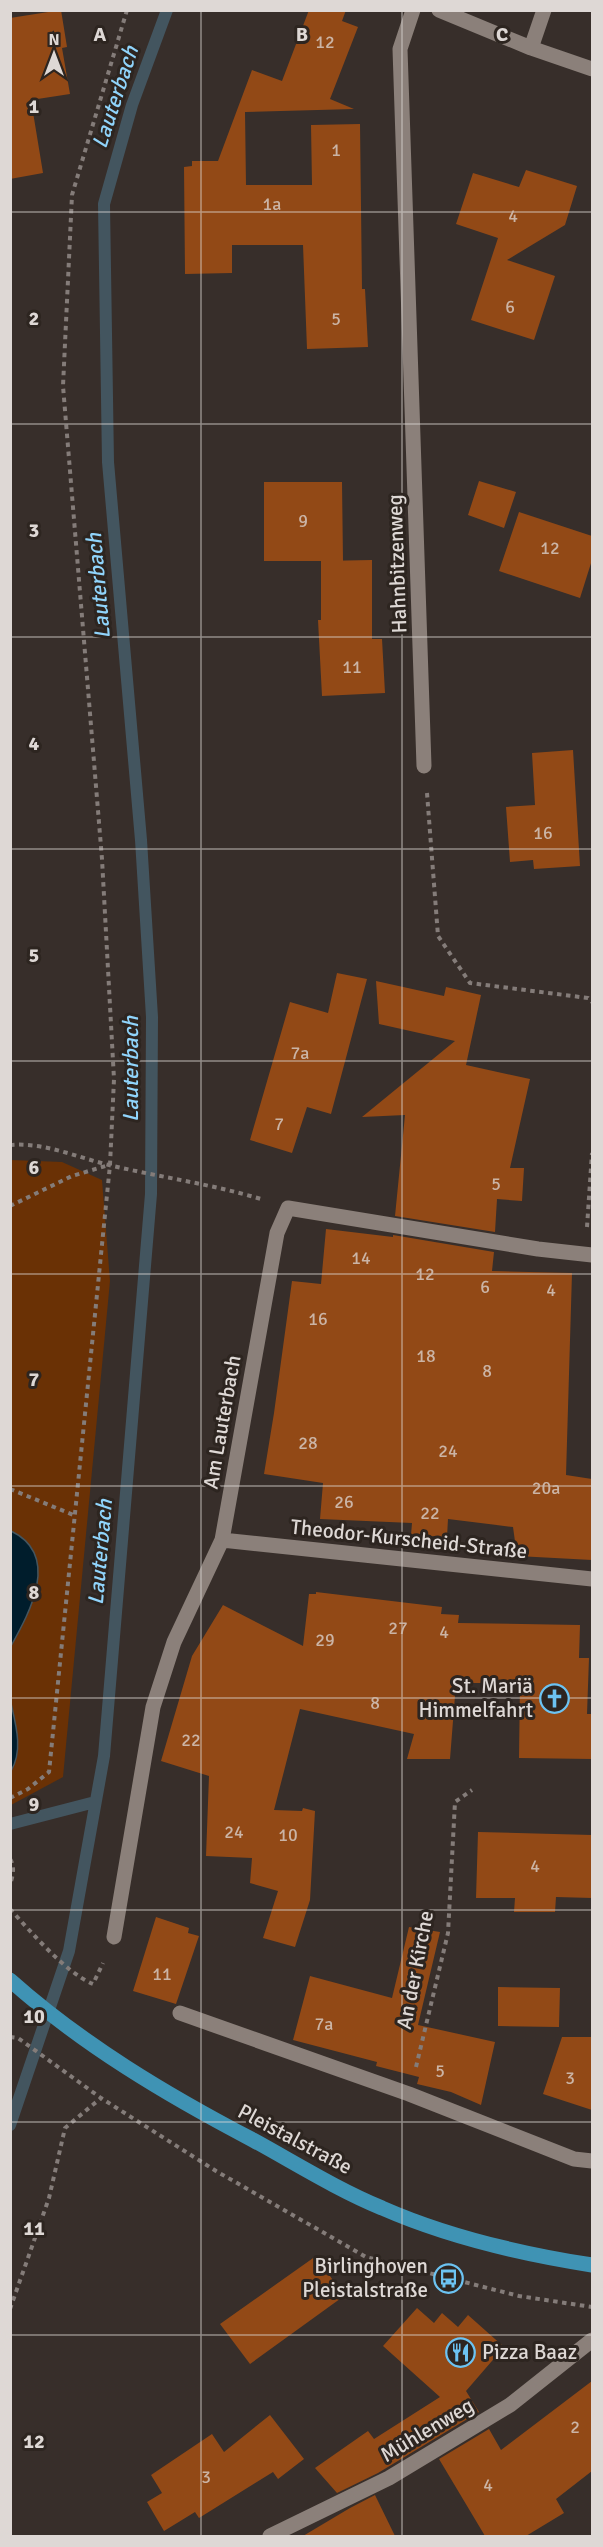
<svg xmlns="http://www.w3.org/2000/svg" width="603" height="2547" viewBox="0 0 603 2547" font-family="Signika,sans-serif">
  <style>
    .green { fill: #6a3105 }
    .water { fill: #001d2c; stroke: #43555f; stroke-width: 1.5 }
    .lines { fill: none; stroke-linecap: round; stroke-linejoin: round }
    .stream { stroke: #43555f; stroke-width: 12 }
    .building { fill: #924916 }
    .path { stroke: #847c79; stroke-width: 4; stroke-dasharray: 4.5 4.5; stroke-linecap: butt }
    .minor { stroke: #8b807a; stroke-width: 15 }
    .major { stroke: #3f93b4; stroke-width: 15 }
    .grid { fill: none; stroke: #ded8d5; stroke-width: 1.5; stroke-opacity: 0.55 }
    .labels { text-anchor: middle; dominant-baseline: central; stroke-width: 6; stroke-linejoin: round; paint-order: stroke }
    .number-label { font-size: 18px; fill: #cbb4a5 }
    .street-label { font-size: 21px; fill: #ded8d5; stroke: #2d2520 }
    .poi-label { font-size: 21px; fill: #ded8d5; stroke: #2d2520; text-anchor: end }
    .water-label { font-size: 22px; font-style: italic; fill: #90d4fb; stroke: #2d2520 }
    .grid-label { font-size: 20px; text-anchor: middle; font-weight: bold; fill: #ded8d5; stroke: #2d2520; stroke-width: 6; stroke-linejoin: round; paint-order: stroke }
  </style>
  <rect width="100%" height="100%" fill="#372e2a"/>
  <path class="green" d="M11 1160 62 1162 102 1180 110 1281 63 1777 11 1805Z"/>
  <path class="water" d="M11 1531C61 1555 30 1612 11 1646Z
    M10 1699C15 1722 24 1749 11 1771Z"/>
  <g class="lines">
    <path class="stream" d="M10 1824 95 1802
      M10 2125 69 1951 104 1756 151 1194 152 1017 141 840 108 462 104 204 132 105 167 10"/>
  </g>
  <path class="building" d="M61 10 67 47 62 48 70 94 31 100 43 173 10 179V18Z
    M309 10H346L342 21 358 27 330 99 354 109 245 112 246 185H312L311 125 360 124 362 289H365L368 347 307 349 303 245H232V273L185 274 184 167 192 166V161H218L252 70 282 81Z
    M526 170 577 186 565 225 507 260 555 276 534 340 471 320 498 238 456 224 473 173 519 187Z
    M479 481 516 492 504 528 468 515Z
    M264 482H342L343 561H264Z
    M519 512 592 536V560L580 598 499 571Z
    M372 560V639H382L385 693 322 696 318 620H321V561Z
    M573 750 580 866 534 869 533 860 510 862 506 807 535 805 532 753Z
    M337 973 367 979 331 1114 307 1107 292 1153 250 1140 290 1002 328 1013Z
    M376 981 444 996 446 987 481 995 466 1065 530 1079 510 1168H524L522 1201 497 1199 495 1232 395 1216 405 1115 362 1117 455 1041 379 1024Z
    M326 1229 393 1237V1235L494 1252 492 1271 572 1273 566 1475 592 1479V1560L517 1556 513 1527 448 1519 447 1537 411 1535 412 1523 320 1519 323 1483 264 1474 274 1413 292 1281 321 1284Z
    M316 1592 442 1607 441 1614 459 1615 458 1623 580 1625 579 1658H589L587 1714H592V1759L519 1758 520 1683H456L450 1759H407L414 1734 300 1709 274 1810 302 1811 303 1808 315 1811 310 1900 295 1947 263 1938 278 1891 250 1883 252 1858 206 1856 209 1776 161 1761 192 1656 223 1605 303 1646 309 1594H316Z
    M478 1832 592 1835V1898L556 1897 555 1912H514L515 1898H476Z
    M156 1917 189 1928 188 1933 199 1936 176 2004 133 1991Z
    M409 1927 440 1932 418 2025 495 2042 481 2105 451 2092 417 2084 419 2077 376 2066 377 2062 293 2040 310 1976 392 1998Z
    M498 1987 560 1988 559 2027 498 2026Z
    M562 2037H592V2110L543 2094Z
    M316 2256 344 2296 250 2364 220 2324Z
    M417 2308 434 2323 442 2313 458 2327 468 2315 504 2347 466 2391 479 2412 378 2473 337 2493 315 2468 368 2431 374 2439 440 2397 383 2346Z
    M592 2381V2471L556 2499 564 2513 526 2536H485L439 2459 489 2429 501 2450Z
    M270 2415 304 2459 278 2479 273 2472 199 2518 195 2512 164 2531 147 2502 162 2493 151 2475 212 2434 224 2452Z
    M375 2495 395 2536H303L350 2508Z"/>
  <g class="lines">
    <path class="path" d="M427 793 438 936 470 983 588 998 592 1002
      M10 1145C44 1142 76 1157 109 1165 159 1177 211 1184 261 1199
      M10 1206 72 1176 109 1165
      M587 1227 592 1153
      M10 1489 76 1516
      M10 1798 28 1789 49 1772 110 1165 114 1079 102 859 63 386 72 195 127 10
      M10 1859C15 1866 13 1877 10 1884
      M10 1909C31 1932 66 1973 93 1984L103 1963
      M10 2037 18 2038 101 2098 216 2171 366 2257 519 2296 592 2307
      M416 2067 448 1933 455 1802 472 1790
      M10 2309 49 2198 65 2128 101 2098"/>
    <path class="minor" d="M413 10 400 49 424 766
      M439 10 531 48 592 69
      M531 48 544 10
      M222 1540 592 1579
      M114 1937 153 1707 174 1642 222 1540 277 1233 288 1208 538 1249 592 1255
      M180 2013 409 2094 574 2159 592 2161
      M270 2536 389 2478 510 2405 592 2340"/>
    <path class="major" d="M10 1980C83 2045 167 2095 253 2140 295 2163 338 2190 382 2208 448 2237 521 2254 592 2265"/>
  </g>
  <path class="grid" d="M201 10V2536M402 10V2536M10 212H592M10 424H592M10 637H592M10 849H592M10 1061H592M10 1274H592M10 1486H592M10 1698H592M10 1910H592M10 2122H592M10 2335H592"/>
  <defs>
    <symbol id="church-ring" viewBox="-11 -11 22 22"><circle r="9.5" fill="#2d2520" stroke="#6cc3f2" stroke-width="1.5"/><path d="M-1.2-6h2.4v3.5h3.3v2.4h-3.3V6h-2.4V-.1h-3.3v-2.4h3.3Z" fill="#6cc3f2"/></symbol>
    <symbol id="bus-ring" viewBox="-11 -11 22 22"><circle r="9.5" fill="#2d2520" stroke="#6cc3f2" stroke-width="1.5"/><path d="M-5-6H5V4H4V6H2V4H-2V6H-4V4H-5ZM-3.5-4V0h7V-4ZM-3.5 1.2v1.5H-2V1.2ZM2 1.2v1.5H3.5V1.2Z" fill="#6cc3f2"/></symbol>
    <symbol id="restaurant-ring" viewBox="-11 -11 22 22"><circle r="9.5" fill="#2d2520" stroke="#6cc3f2" stroke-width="1.5"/><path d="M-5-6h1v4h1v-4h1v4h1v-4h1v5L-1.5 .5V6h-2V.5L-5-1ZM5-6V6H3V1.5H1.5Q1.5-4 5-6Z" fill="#6cc3f2"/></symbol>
  </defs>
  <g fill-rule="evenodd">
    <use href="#church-ring" x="538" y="1682" width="33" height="33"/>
    <use href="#bus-ring" x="432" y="2262" width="33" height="33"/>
    <use href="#restaurant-ring" x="444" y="2336" width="33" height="33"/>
  </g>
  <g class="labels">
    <g class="number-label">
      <text x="325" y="42">12</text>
      <text x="336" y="150">1</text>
      <text x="272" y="204">1a</text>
      <text x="513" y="216">4</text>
      <text x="510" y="307">6</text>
      <text x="336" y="319">5</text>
      <text x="303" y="521">9</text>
      <text x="550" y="548">12</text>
      <text x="352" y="667">11</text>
      <text x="543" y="833">16</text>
      <text x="300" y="1053">7a</text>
      <text x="279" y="1124">7</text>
      <text x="496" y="1184">5</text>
      <text x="361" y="1258">14</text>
      <text x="425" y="1274">12</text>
      <text x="485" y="1287">6</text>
      <text x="551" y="1290">4</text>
      <text x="318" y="1319">16</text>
      <text x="426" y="1356">18</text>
      <text x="487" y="1371">8</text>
      <text x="308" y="1443">28</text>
      <text x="448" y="1451">24</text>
      <text x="546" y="1488">20a</text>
      <text x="344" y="1502">26</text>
      <text x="430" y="1513">22</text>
      <text x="398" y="1628">27</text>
      <text x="444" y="1632">4</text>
      <text x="325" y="1640">29</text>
      <text x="375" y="1703">8</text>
      <text x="191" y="1740">22</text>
      <text x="234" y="1832">24</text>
      <text x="288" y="1835">10</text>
      <text x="535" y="1866">4</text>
      <text x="162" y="1974">11</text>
      <text x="324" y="2024">7a</text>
      <text x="440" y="2071">5</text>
      <text x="570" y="2078">3</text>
      <text x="575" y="2427">2</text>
      <text x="206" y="2477">3</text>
      <text x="488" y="2485">4</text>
    </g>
    <g class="street-label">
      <text transform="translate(397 564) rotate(-92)">Hahnbitzenweg</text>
      <text transform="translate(222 1422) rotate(-80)">Am Lauterbach</text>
      <text transform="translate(409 1539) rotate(6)">Theodor-Kurscheid-Straße</text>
      <text transform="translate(415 1970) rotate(-79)">An der Kirche</text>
      <text transform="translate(295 2139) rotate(28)">Pleistalstraße</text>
      <text transform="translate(427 2430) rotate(-31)">Mühlenweg</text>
    </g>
    <g class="poi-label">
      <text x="533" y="1686">St. Mariä<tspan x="533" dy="24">Himmelfahrt</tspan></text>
      <text x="428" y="2266">Birlinghoven<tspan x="428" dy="24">Pleistalstraße</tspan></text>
      <text x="482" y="2352" text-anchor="start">Pizza Baaz</text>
    </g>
    <g class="water-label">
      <text transform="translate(115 97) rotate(-72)">Lauterbach</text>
      <text transform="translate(98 586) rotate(-95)">Lauterbach</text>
      <text transform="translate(130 1069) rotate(-90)">Lauterbach</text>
      <text transform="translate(100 1552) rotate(-85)">Lauterbach</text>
    </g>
  </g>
  <g class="grid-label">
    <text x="100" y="41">A</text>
    <text x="302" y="41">B</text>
    <text x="502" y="41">C</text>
    <text x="34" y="113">1</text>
    <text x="34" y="325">2</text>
    <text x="34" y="537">3</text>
    <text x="34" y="750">4</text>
    <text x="34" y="962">5</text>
    <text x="34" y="1174">6</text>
    <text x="34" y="1386">7</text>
    <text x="34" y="1599">8</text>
    <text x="34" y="1811">9</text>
    <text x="34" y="2023">10</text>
    <text x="34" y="2235">11</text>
    <text x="34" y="2448">12</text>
  </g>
  <rect width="603" height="2547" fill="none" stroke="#ded8d5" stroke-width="24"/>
  <g transform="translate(54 54)" stroke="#2d2520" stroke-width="4.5" paint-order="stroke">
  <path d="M0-4.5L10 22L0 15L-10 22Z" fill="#ded8d5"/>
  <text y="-9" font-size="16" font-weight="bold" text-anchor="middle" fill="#ded8d5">N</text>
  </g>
</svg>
